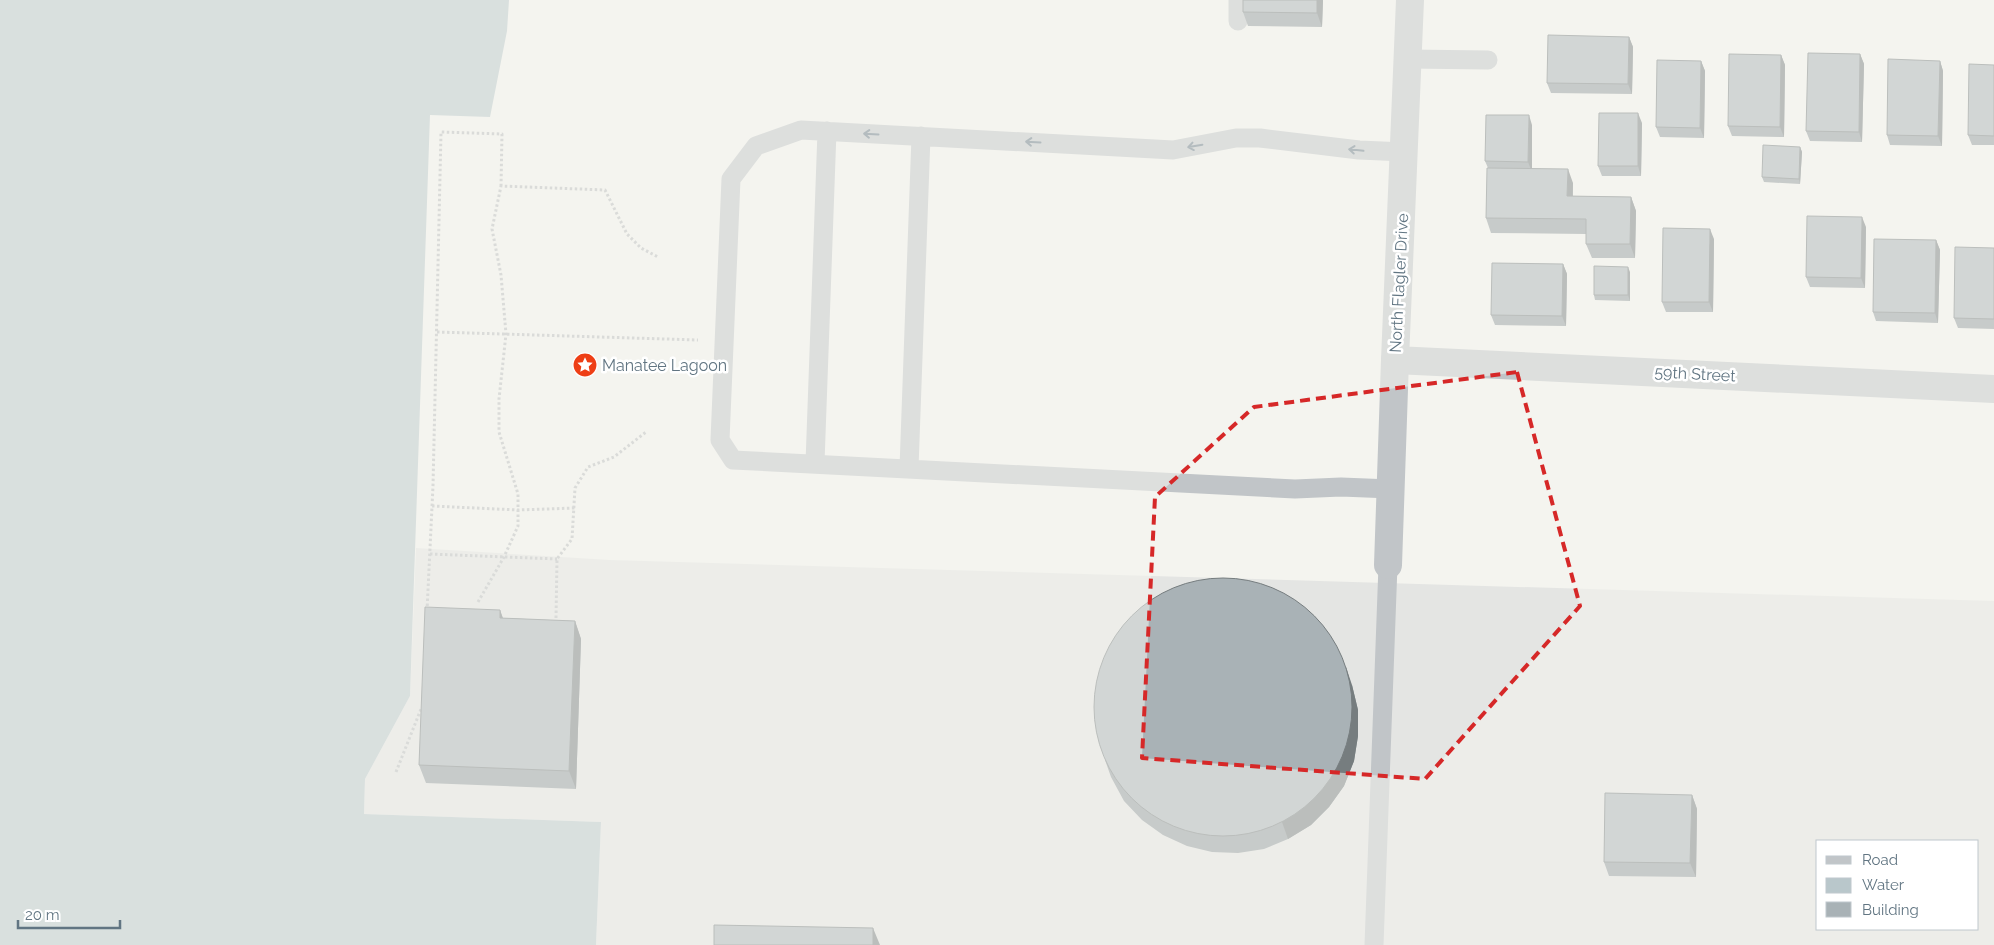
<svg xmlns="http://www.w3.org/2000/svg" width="1994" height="945" viewBox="0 0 1994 945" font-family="Raleway,sans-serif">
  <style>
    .built { fill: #e4e5e3; fill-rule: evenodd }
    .water { fill: #b9c7cb }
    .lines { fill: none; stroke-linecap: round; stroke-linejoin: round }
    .path { stroke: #babdbf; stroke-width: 3; stroke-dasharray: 2.5 2.5; stroke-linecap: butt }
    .service { stroke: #c1c5c8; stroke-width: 19 }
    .minor { stroke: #c1c5c8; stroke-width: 28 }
    .tertiary { stroke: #c1c5c8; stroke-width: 28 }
    .wall { fill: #91999d }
    .shaded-wall { fill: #767d7f }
    .building { fill: #a9b2b6; stroke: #767d7f }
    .oneway { stroke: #667986 }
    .marked { fill: none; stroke: #d62828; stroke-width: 4; stroke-dasharray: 10 6; stroke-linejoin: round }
    .labels { text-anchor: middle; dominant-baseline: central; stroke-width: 5; stroke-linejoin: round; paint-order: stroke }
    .street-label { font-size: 16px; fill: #617582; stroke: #fff }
    .poi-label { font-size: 16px; fill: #617582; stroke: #fff; text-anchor: start }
  </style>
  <rect width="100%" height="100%" fill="#f4f4ef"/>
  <path class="built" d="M416 548 610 560 1994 601V945H596L601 822 364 814 365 779 410 696ZM1818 841H1978V929H1818Z"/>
  <path class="water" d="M0 0H509L507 31 490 117 430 115 410 696 365 779 364 814 601 822 596 945H0Z"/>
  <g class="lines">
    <path class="path" d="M437 332 698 340
      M432 506 518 510 575 508
      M430 554 557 559
      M478 602 504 557 518 526V494L499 432V399L506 334 501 275 492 229 501 186 605 190 627 234 641 248 658 257
      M427 611 433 486 441 132 502 134 501 186
      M556 618 557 559 572 539 575 488 588 467 614 457 646 432
      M396 772 421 709"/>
    <path class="service" d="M1238 21V0
      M1408 59 1488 60
      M815 463 827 131
      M909 468 921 136
      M1391 489 1341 487 1295 489 733 460 720 440 731 179 756 146 801 130 1173 150 1236 138H1260L1359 150 1405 152
      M1374 945 1388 565"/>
    <path class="minor" d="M1388 565 1395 360"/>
    <path class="tertiary" d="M1410 0 1395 360 1994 389"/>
  </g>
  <path class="wall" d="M1323 0 1322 27 1248 26 1243 12Z
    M1629 37 1633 47 1632 94 1551 93 1547 83Z
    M1860 54 1864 64 1862 142 1810 141 1806 131Z
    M1781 55 1785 65 1784 137 1732 136 1728 126Z
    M1701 61 1705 71 1704 138 1660 137 1656 127Z
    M1940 61 1943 71 1942 146 1890 145 1887 135Z
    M1994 65V145H1972L1968 135Z
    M1642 123 1641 176H1602L1598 166Z
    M1532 125V169L1573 183V196L1631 197 1636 211 1635 258H1592L1586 244V234L1491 233 1486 218 1488 168 1485 161Z
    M1800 147 1802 152 1800 184 1764 182 1762 177Z
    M1866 227 1865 288 1810 287 1806 277Z
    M1714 239 1713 312H1666L1662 302Z
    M1936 240 1940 250 1938 323 1876 321 1873 312Z
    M1994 248V329L1958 328 1954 318Z
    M1563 264 1567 274 1566 326 1495 325 1491 315Z
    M1630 272V301L1595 300 1594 295Z
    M500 610 503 618 575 621 581 639 576 789 426 783 419 765Z
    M1352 685 1358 710V736L1354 761 1344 786 1329 807 1311 825 1288 839 1264 849 1238 853 1212 852 1187 846 1163 835 1142 820 1124 801 1111 777 1105 760Z
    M1692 795 1697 809 1696 877 1609 876 1604 862Z"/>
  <path class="shaded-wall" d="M1317 0H1323L1322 27 1317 13Z
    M1629 37 1633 47 1632 94 1628 84Z
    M1860 54 1864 64 1862 142 1859 132Z
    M1781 55 1785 65 1784 137 1780 127Z
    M1701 61 1705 71 1704 138 1700 128Z
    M1940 61 1943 71 1942 146 1938 136Z
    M1638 113 1642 123 1641 176 1638 166Z
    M1529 115 1532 125V172L1528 162Z
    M1800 147 1802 152 1800 184 1799 179Z
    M1568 169 1573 183 1572 210 1567 196Z
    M1631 197 1636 211 1635 258 1630 244Z
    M1862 217 1866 227 1865 288 1861 278Z
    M1710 229 1714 239 1713 312 1709 302Z
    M1936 240 1940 250 1938 323 1935 313Z
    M1563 264 1567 274 1566 326 1562 316Z
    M1628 267 1630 272V301L1628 295Z
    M500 610 506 628 500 618Z
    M575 621 581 639 576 789 569 771Z
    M1346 667 1352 685 1358 710V736L1354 761 1344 786 1329 807 1311 825 1288 839 1282 822Z
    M1692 795 1697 809 1696 877 1690 863Z
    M873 928 880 945H873Z"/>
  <path class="building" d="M1243 0H1317V13L1243 12Z
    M1548 35 1629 37 1628 84 1547 83Z
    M1808 53 1860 54 1859 132 1806 131Z
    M1729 54 1781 55 1780 127 1728 126Z
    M1888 59 1940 61 1938 136 1887 135Z
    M1657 60 1701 61 1700 128 1656 127Z
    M1969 64 1994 65V136L1968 135Z
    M1599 113H1638V166H1598Z
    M1486 115H1529L1528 162 1485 161Z
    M1763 145 1800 147 1799 179 1762 177Z
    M1487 168 1568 169 1567 196 1631 197 1630 244H1586V219L1486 218Z
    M1807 216 1862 217 1861 278 1806 277Z
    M1663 228 1710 229 1709 302H1662Z
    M1874 239 1936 240 1935 313 1873 312Z
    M1955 247 1994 248V319L1954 318Z
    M1492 263 1563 264 1562 316 1491 315Z
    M1594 266 1628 267V295H1594Z
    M1094 707a129 129 0 1 1 258 0a129 129 0 1 1-258 0Z
    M425 607 500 610V618L575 621 569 771 419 765Z
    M1605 793 1692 795 1690 863 1604 862Z
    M714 925 873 928V945H714Z"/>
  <defs><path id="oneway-shaft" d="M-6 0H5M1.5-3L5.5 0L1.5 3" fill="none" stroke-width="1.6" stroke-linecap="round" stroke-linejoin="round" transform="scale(1.25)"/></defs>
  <g class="oneway">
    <use href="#oneway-shaft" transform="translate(871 134) rotate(-177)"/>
    <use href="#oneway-shaft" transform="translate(1033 142) rotate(-177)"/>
    <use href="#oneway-shaft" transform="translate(1195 146) rotate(170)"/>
    <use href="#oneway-shaft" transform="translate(1356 150) rotate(-174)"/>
  </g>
  <path d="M0 0H1994V945H0ZM1517 372 1580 606 1425 779 1142 758 1155 497 1254 407Z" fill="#f4f4ef" fill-opacity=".55" fill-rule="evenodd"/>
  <path class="marked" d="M1517 372 1580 606 1425 779 1142 758 1155 497 1254 407Z"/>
  <defs>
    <symbol id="sight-disc" viewBox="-11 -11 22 22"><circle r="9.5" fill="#ee3e15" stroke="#fff"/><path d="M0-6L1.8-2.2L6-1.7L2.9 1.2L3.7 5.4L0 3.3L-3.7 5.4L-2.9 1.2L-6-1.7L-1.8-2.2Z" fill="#fff"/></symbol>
  </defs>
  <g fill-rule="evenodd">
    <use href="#sight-disc" x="571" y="351" width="28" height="28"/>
  </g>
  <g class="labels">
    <g class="street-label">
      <text transform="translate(1399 283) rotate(-87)">North Flagler Drive</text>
      <text transform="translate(1695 374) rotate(3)">59th Street</text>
    </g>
    <g class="poi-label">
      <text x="602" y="365">Manatee Lagoon</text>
    </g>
  </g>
  <rect x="1816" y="840" width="162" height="90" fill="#ffffff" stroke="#c0c8cd"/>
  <rect x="1826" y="856" width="25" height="8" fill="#c1c5c8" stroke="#c0c8cd"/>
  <text x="1862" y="865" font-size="15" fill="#617582">Road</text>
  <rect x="1826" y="878" width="25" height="15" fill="#b9c7cb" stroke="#c0c8cd"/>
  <text x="1862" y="890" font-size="15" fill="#617582">Water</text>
  <rect x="1826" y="902" width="25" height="15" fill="#a9b2b6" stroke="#c0c8cd"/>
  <text x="1862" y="915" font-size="15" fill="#617582">Building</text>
  <path d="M18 920v8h102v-8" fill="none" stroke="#617582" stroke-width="2.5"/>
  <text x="25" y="920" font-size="15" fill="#617582" stroke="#ffffff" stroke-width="4" paint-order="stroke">20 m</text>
</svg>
